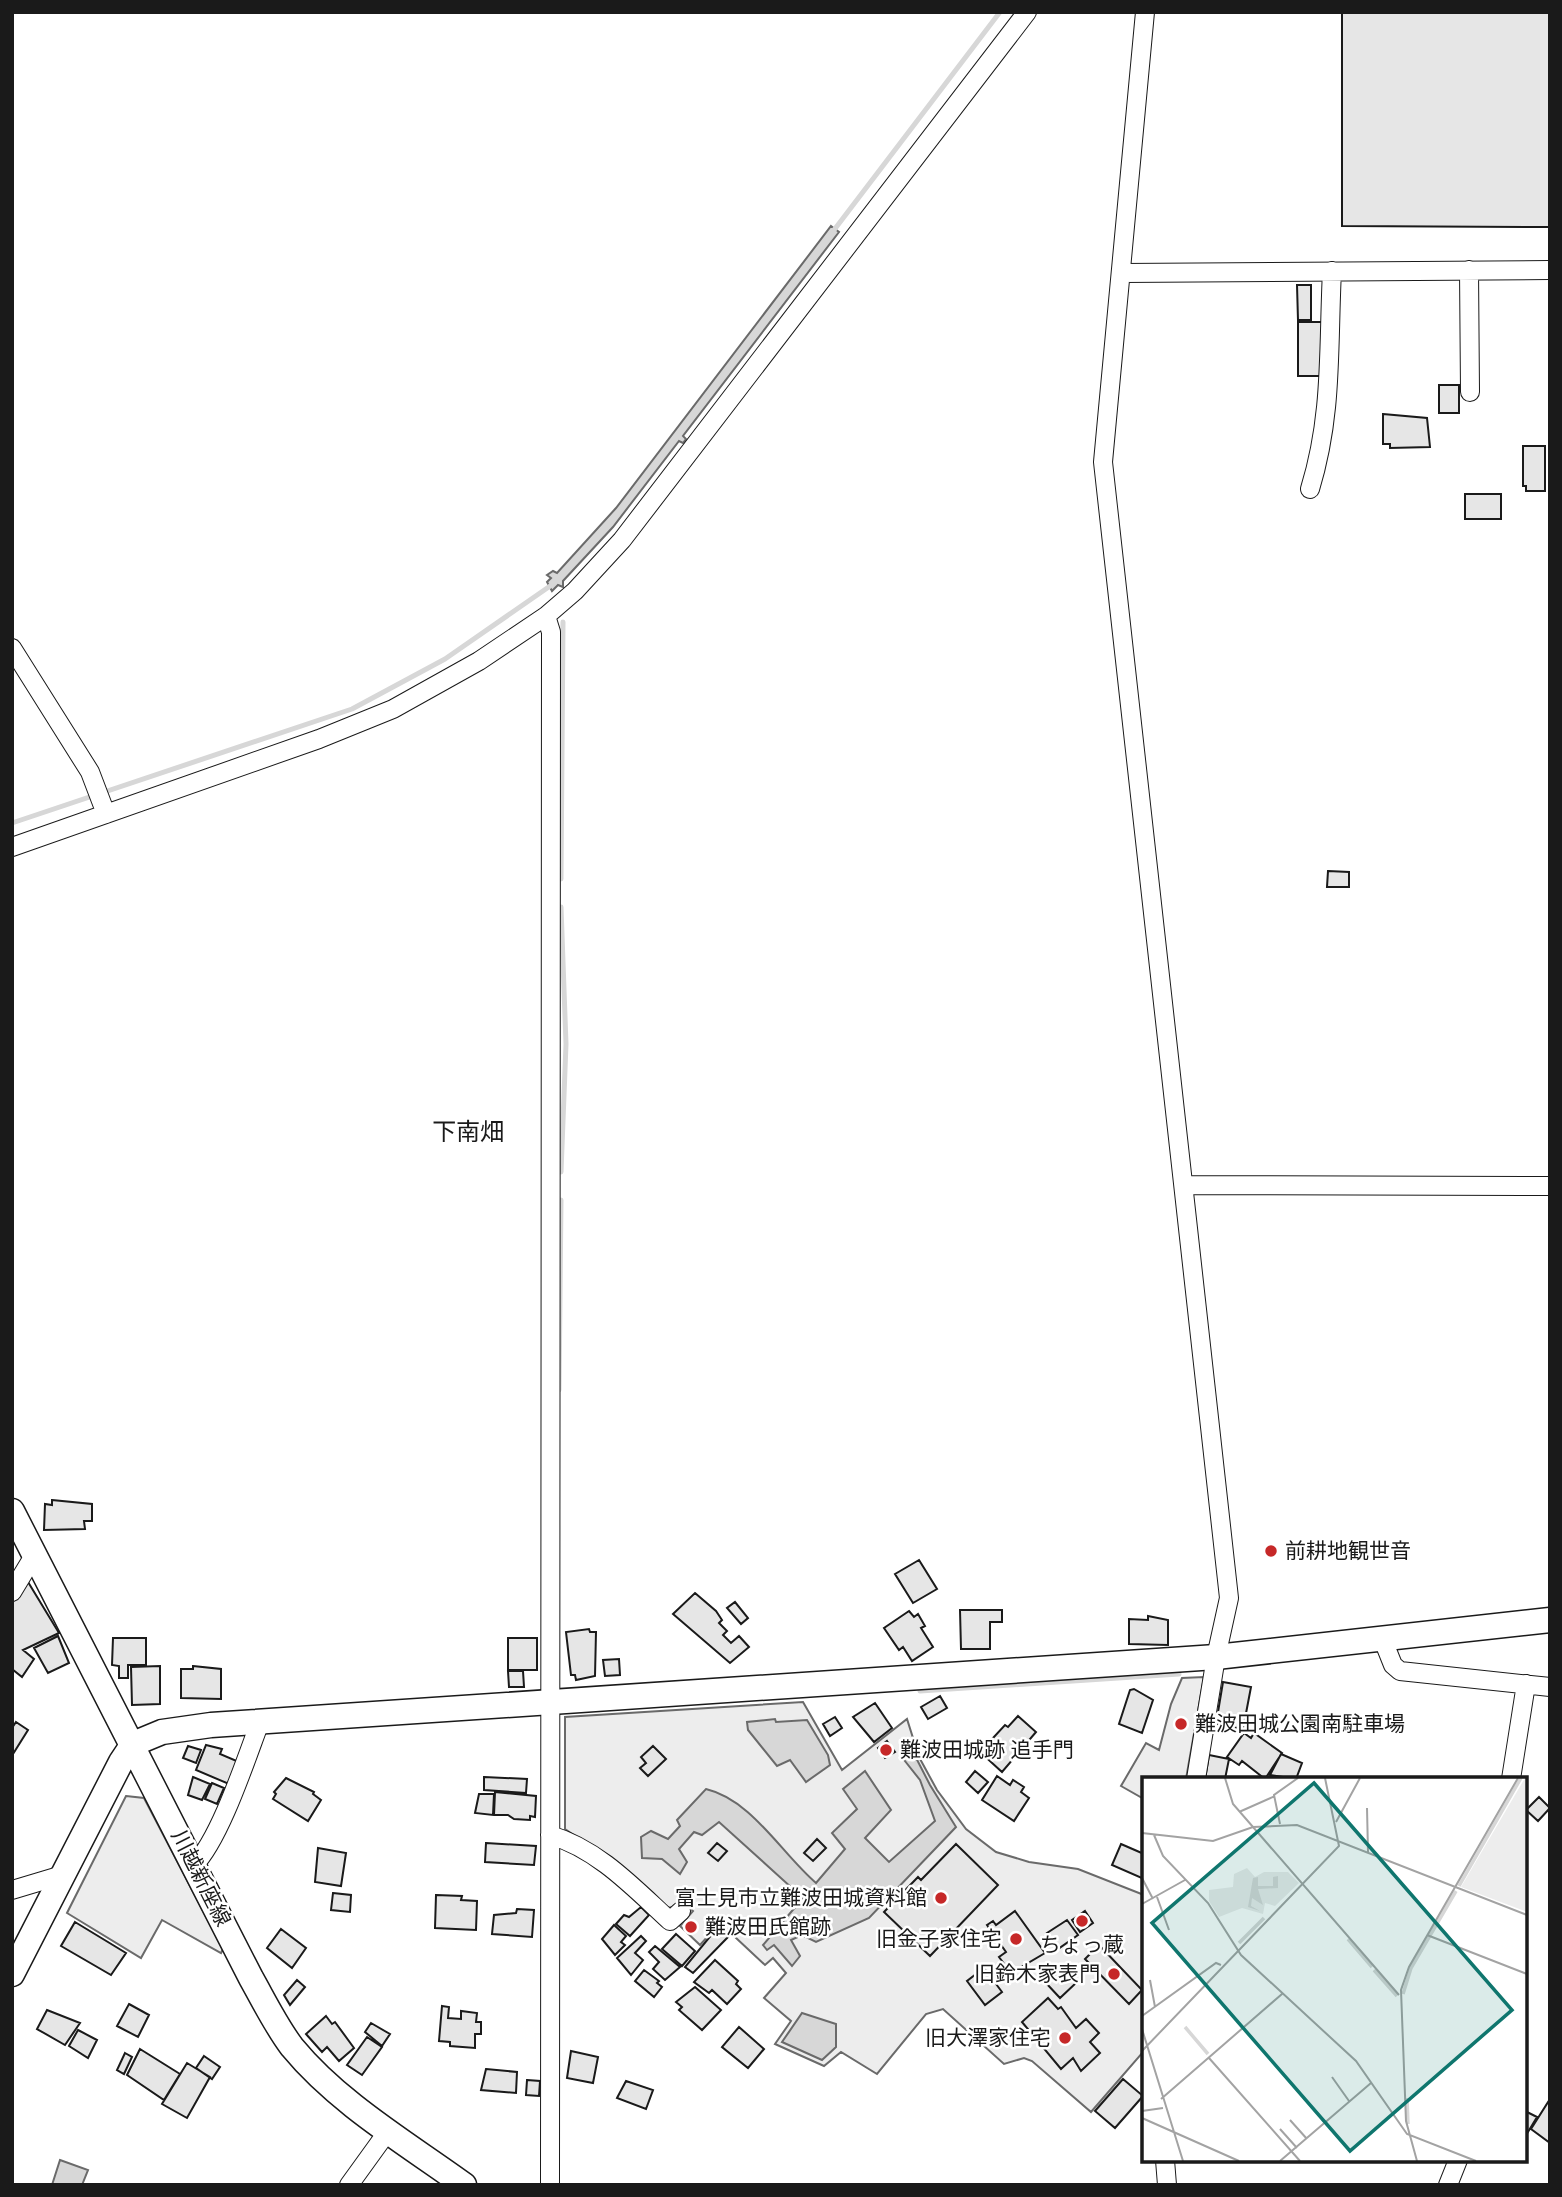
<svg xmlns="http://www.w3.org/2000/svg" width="1562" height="2197" viewBox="0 0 1562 2197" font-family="'Fira Sans','Noto Sans JP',sans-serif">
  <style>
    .built { fill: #ededed; stroke: #6a6a6a; stroke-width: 2 }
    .water { fill: #d7d7d7; stroke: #6a6a6a; stroke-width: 2 }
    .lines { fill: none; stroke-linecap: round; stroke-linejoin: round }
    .stream { stroke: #d7d7d7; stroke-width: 5 }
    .building { fill: #e6e6e6; stroke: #1a1a1a; stroke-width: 2 }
    .street-casing { stroke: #1a1a1a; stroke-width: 20 }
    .secondary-casing { stroke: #1a1a1a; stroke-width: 27 }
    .street { stroke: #fff; stroke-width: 18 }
    .secondary { stroke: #fff; stroke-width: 24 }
    .poi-dot { fill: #c62828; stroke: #fff; stroke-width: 2.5 }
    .labels { text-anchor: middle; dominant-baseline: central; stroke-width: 5; stroke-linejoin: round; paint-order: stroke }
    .poi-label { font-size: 21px; fill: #1a1a1a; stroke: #fff; text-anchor: start }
    .street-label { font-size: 21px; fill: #1a1a1a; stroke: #fff }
    .quarter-label { font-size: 24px; fill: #1a1a1a; stroke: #fff }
    .inset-river { fill: none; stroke: #d7d7d7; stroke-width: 3.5 }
    .inset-road { fill: none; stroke: #a3a3a3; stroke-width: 2 }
    .view { fill: #0f766e; fill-opacity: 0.15; stroke: #0f766e; stroke-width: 3.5 }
    .inset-edge { fill: none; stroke: #1a1a1a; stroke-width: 3.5 }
  </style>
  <rect width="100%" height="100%" fill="#fff"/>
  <path class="built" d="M1204 1677 1186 1779H1144V1799L1121 1786 1146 1743 1159 1750 1171 1704 1182 1678Z
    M803 1702 842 1770 907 1719 919 1757 937 1790 966 1829 996 1852 1029 1862 1078 1869 1144 1895V2051L1091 2112 1032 2061 1024 2058 1004 2064 943 2009 926 2014 877 2074 841 2052 824 2066 775 2044 791 2021 764 1998 786 1973 773 1958 765 1965 720 1923 700 1945 680 1926 693 1911 681 1899 674 1907 665 1908 627 1872 565 1829V1717Z
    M126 1796 144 1798 223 1949 221 1953 162 1920 141 1958 67 1913Z"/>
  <path class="water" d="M831 226 839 232 683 436 686 439 683 443 679 441 613 527 563 581V587L558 585 552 591 547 582 551 578 547 575 553 571 557 573 616 508Z
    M775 1719 776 1722 807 1720 828 1755 830 1765 806 1782 790 1760 777 1766 748 1730 747 1722Z
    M911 1748 930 1785 956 1827 869 1918 816 1942 802 1935 791 1940 800 1956 792 1966 774 1945 767 1950 763 1945 803 1898 719 1822 702 1835 694 1832 679 1849 687 1862 680 1874 662 1859 642 1858 641 1837 651 1831 668 1839 680 1826 677 1820 706 1789C752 1800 781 1853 816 1883L845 1849 832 1833 857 1809 843 1789 865 1771 891 1810 865 1838 889 1862 935 1821 920 1780 901 1756Z
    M802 2013 836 2024V2047L822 2060 782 2042Z
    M60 2160 88 2170 82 2185H52Z"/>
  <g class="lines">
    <path class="stream" d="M831 234 1000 12
      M12 823 352 709 445 659 553 584
      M561 879 563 622
      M561 907 566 1044 561 1172
      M559 1390 561 1200
      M920 1691 1179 1674"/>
  </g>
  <path class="building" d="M1342 12H1550V227L1342 226Z
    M1297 285H1311V320H1298Z
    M1298 322H1322V376H1298Z
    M1439 385H1459V413H1439Z
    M1383 414 1427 418 1430 447 1390 448V444H1383Z
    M1523 446H1545V491H1526V486H1523Z
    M1465 494H1501V519H1465Z
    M1328 871 1349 872V887H1327Z
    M52 1500 92 1504V1521H84L85 1529 44 1530 45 1504 52 1505Z
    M919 1560 937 1589 913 1603 895 1574Z
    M25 1577 59 1633 23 1650 34 1659 22 1677 12 1669V1603Z
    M695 1593 716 1611 722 1620 719 1623 727 1631 723 1635 731 1643 739 1636 749 1647 730 1663 673 1614Z
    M735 1602 748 1618 741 1624 727 1608Z
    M960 1610H1002V1622H990V1649H961Z
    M909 1611 914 1617 918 1614 925 1626 921 1628 933 1647 912 1661 903 1647 899 1650 884 1628Z
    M1148 1616 1168 1620V1645L1129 1644V1619L1148 1620Z
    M589 1629 590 1632H596L595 1676 576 1680 575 1675H571L566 1632Z
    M58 1636 69 1663 48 1673 34 1648Z
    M113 1638H146V1665H128V1678H119V1666L112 1665Z
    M508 1638H537V1670H508Z
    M619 1659 620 1675 605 1676 603 1660Z
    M160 1666V1704L132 1705 131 1667Z
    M193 1666 221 1669V1699L181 1698V1669H193Z
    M508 1671H523L524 1687H509Z
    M1223 1682 1251 1687 1243 1729 1216 1724Z
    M1134 1689 1153 1700 1142 1733 1119 1724 1130 1690Z
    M940 1696 947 1708 928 1719 921 1707Z
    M875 1703 892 1728 874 1742 853 1717Z
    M1018 1716 1036 1732 1002 1772 980 1752 1005 1725 1008 1727Z
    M835 1717 842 1728 830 1736 823 1724Z
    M16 1722 28 1730 13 1754 12 1728Z
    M1244 1733 1251 1738 1254 1733 1282 1753 1265 1779 1242 1761 1239 1765 1227 1757Z
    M887 1741 895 1752 885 1758 878 1748Z
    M206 1745 222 1749 220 1754 239 1762 229 1784 196 1770Z
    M188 1746 201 1750 196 1763 183 1758Z
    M653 1746 666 1759 648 1776 640 1768 646 1763 641 1757Z
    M1281 1754 1302 1763 1296 1779 1270 1775Z
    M1209 1755 1229 1759 1225 1779H1205Z
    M975 1771 988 1782 978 1793 966 1782Z
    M997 1776 1010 1785 1013 1780 1024 1787 1021 1792 1029 1798 1014 1821 982 1800Z
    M193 1777 210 1784 202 1800 188 1795Z
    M484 1777 527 1779 526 1793 484 1790Z
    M286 1778 314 1792 313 1794 321 1800 308 1821 273 1799 276 1794 274 1792Z
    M212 1783 224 1788 217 1804 205 1799Z
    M495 1792 536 1796 535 1817 530 1816V1820L514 1819 508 1815H494Z
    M479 1794H494L493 1815 475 1813Z
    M1539 1797 1550 1808 1538 1821 1526 1810Z
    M817 1839 826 1848 813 1861 804 1853Z
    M486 1843 536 1846 534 1865 485 1862Z
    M717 1843 727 1851 718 1861 708 1853Z
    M956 1844 998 1885 930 1956 884 1912 918 1877 921 1880Z
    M1121 1844 1144 1854V1879L1112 1865Z
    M318 1848 346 1853 341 1886 315 1882Z
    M333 1893 351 1895 350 1912 331 1910Z
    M436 1895 462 1896 461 1900 477 1901 476 1930 435 1928Z
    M641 1907 649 1915 630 1936 616 1924 624 1915 629 1917Z
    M517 1909 534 1910 532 1937 492 1934 494 1915 516 1913Z
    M1015 1911 1045 1953 1011 1973 999 1957 1006 1952 987 1925 993 1921 996 1925Z
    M1085 1911 1093 1923 1080 1932 1072 1920Z
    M1067 1920 1078 1935 1058 1949 1047 1933Z
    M75 1922 126 1953 111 1975 61 1946Z
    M614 1925 626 1936 621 1942 625 1945 615 1955 602 1939Z
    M717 1928 728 1937 693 1973 685 1967Z
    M281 1929 306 1948 292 1968 267 1948Z
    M676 1934 695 1951 682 1966 662 1949Z
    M641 1936 646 1941 635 1953 643 1960 631 1975 617 1958Z
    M1099 1945 1142 1990 1129 2004 1085 1959Z
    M655 1946 680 1967 665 1980 653 1969 659 1962 649 1952Z
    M715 1960 738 1981 736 1984 741 1989 727 2004 712 1990 709 1993 694 1982Z
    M984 1968 1002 1992 985 2005 967 1981Z
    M1063 1968 1077 1982 1060 1998 1046 1983Z
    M644 1970 659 1981 657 1983 662 1987 654 1997 635 1981Z
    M297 1980 305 1987 290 2005 284 1995Z
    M695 1987 721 2010 702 2030 679 2010 682 2007 676 2002Z
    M1048 1998 1058 2009 1061 2007 1076 2028 1086 2019 1099 2033 1090 2042 1100 2053 1081 2071 1073 2058 1061 2069 1022 2022Z
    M129 2004 149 2015 138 2037 117 2026Z
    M442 2006 449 2007 448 2018 461 2019V2011L477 2013 476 2022H481V2034H475V2048L450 2046V2042L439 2041Z
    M47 2010 80 2023 65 2045 37 2029Z
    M326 2016 332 2024 335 2022 354 2048 339 2061 327 2047 322 2052 306 2034Z
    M371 2023 390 2034 382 2046 365 2032Z
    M739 2027 764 2049 748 2068 722 2047Z
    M78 2030 97 2040 88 2058 69 2046Z
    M367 2037 382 2047 362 2075 347 2065Z
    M140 2049 180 2074 164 2100 127 2075Z
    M571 2051 598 2057 593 2083 567 2078Z
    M125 2053 132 2057 124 2074 117 2070Z
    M204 2056 220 2067 212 2079 196 2068Z
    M187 2063 210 2077 187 2118 162 2104Z
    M486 2069 517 2072 516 2093 481 2090Z
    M1123 2079 1143 2096 1115 2128 1095 2111Z
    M527 2080 540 2081 539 2096 526 2095Z
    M626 2081 653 2090 646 2109 617 2098Z
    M1550 2099V2143L1531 2129Z
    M1525 2111 1537 2117 1525 2137Z"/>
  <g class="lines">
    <defs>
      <path id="street" d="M1145 12 1103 462 1229 1598 1216 1657 1196 1779
        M1469 270 1470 392
        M1123 273 1550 270
        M1310 489C1333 414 1328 348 1332 271
        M546 616 551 632 550 2185
        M12 648 90 772 106 814
        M12 847 319 739 393 709 479 661 546 616 575 591 622 540 1027 12
        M1185 1185 1550 1186
        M12 1592 35 1554
        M1383 1640 1393 1665 1400 1671 1550 1687
        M1511 1779 1526 1684
        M550 1835C598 1849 634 1888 670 1921L681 1911
        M194 1865C220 1839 246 1759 260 1722
        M12 1890 62 1875
        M1165 2160 1167 2185
        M349 2185 388 2131
        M1448 2185 1458 2160"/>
      <path id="secondary" d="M12 1511 251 1978C264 2001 276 2026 292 2047 338 2103 406 2143 464 2185
        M12 1974 121 1762 133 1744 162 1732 211 1725 1216 1657 1550 1620"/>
    </defs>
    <use href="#street" class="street-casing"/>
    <use href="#secondary" class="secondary-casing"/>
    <use href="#street" class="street"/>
    <use href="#secondary" class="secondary"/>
  </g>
  <g class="poi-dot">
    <circle cx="1271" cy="1551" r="7"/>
    <circle cx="1181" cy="1724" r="7"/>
    <circle cx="886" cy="1750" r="7"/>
    <circle cx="941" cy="1898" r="7"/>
    <circle cx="1082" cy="1921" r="7"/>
    <circle cx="691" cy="1927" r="7"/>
    <circle cx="1016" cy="1939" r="7"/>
    <circle cx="1114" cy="1974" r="7"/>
    <circle cx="1065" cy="2038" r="7"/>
  </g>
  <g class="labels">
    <g class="poi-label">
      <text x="1285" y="1551">前耕地観世音</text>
      <text x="1195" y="1724">難波田城公園南駐車場</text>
      <text x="900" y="1750">難波田城跡 追手門</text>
      <text x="927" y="1898" text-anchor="end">富士見市立難波田城資料館</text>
      <text x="705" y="1927">難波田氏館跡</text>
      <text x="1002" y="1939" text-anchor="end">旧金子家住宅</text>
      <text x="1082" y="1945" text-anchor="middle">ちょっ蔵</text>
      <text x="1100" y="1974" text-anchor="end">旧鈴木家表門</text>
      <text x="1051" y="2038" text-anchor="end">旧大澤家住宅</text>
    </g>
    <g class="street-label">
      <text transform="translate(201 1878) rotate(63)">川越新座線</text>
    </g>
    <g class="quarter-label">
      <text x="468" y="1132">下南畑</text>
    </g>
  </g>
  <g transform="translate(1142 1777)">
    <rect width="385" height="385" fill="#fff"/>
    <path d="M383 1H385V135L319 110ZM105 91 113 100 122 95H146L157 106 133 129 123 126 121 137 100 131 77 140 67 124V113L91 110 92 97Z" fill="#ededed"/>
    <path d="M136 99V111L116 112 121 128 110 121 109 129 118 134 106 130 111 101 116 100V109H131V100Z" fill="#d7d7d7"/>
    <path class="inset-river" d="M317 109 379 1M206 162 230 190M97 166 122 141M232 193 255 219M261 217 269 191 314 114M43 250 66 277M265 321 266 347"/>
    <path class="inset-road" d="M83 1 91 27 257 218M225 31 226 75M97 35 133 19M194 45 218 1M138 47 132 18 156 1M0 56 71 64 111 50 155 48 385 138M12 58 21 79 66 126 99 178 214 284 265 357 334 384M0 101 11 122M15 120 27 153M0 127 43 103M285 158 385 197M8 203 13 230M0 239 74 186 79 188M0 252 41 384M0 274 197 69 183 1M67 281 158 384M190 300 207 324M19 322 140 217M0 334 21 331M0 341 97 384M148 343 165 362M138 352 155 371M138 384 229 306M275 384 264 344 259 213 267 190 376 1"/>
    <path class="view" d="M172 6 370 233 208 374 10 146Z"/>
    <rect width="385" height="385" class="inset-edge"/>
  </g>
  <rect width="1562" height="2197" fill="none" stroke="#1a1a1a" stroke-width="28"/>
</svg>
